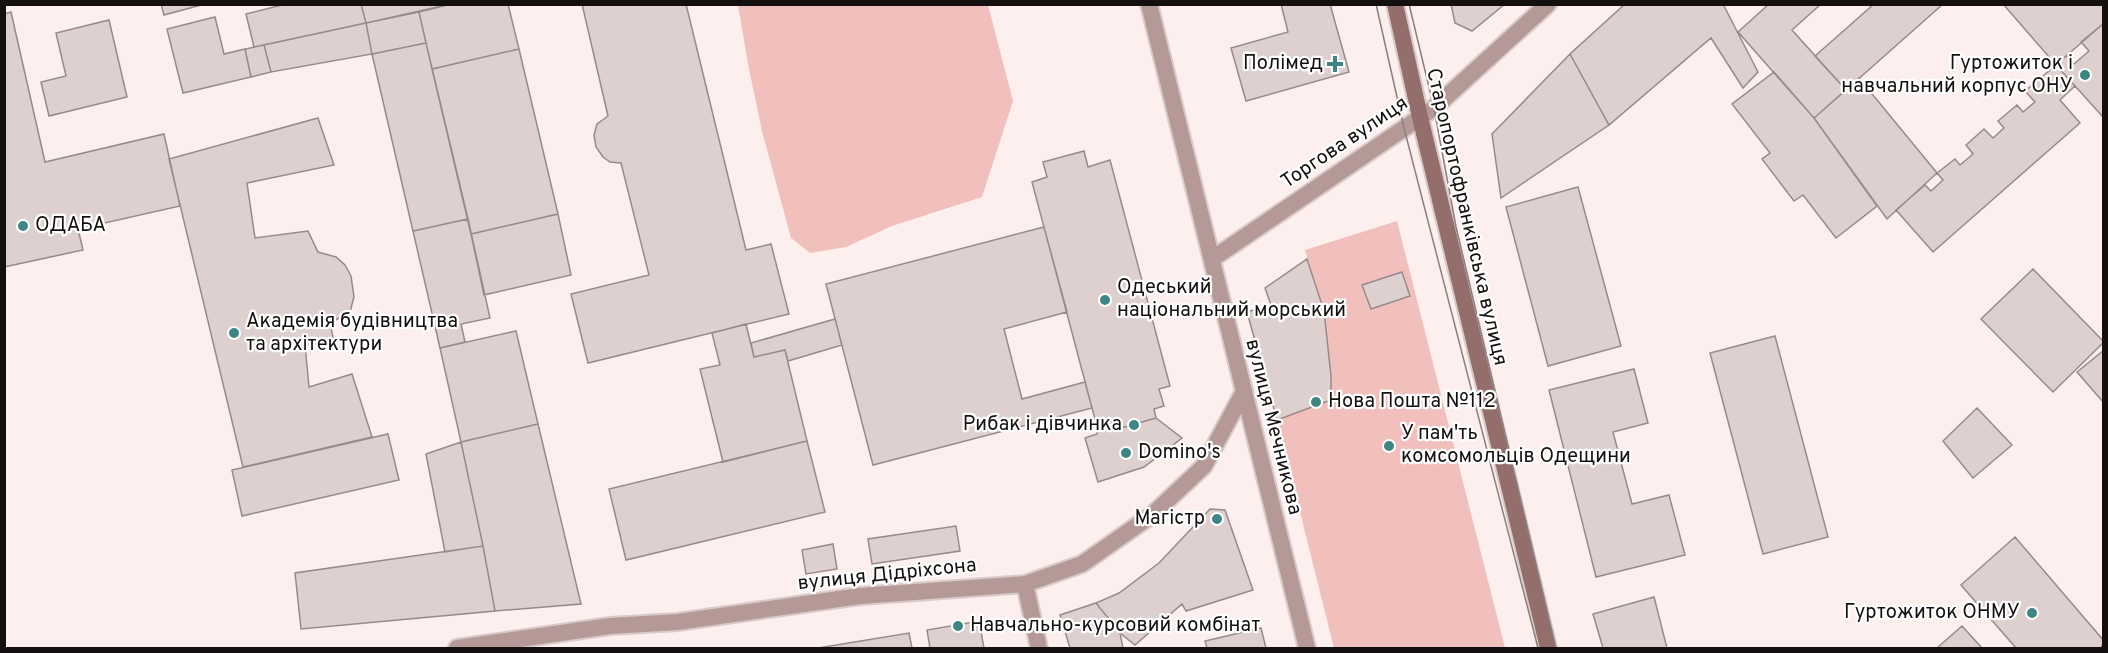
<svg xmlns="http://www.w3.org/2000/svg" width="2108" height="653" viewBox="0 0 2108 653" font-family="Overpass,sans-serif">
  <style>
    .green { fill: #f2c0bc }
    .building { fill: #ddd0cf; stroke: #978b8a; stroke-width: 1.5 }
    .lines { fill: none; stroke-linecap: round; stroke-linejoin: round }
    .minor-casing { stroke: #d8cbca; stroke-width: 20 }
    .secondary-casing { stroke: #d8cbca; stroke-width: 20 }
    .minor { stroke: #b49997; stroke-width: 16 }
    .secondary { stroke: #946e6b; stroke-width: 16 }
    .tram { stroke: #89807f; stroke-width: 1.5 }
    .poi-dot { fill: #3e8685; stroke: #fff; stroke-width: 2 }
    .labels { text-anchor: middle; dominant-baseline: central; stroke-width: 4.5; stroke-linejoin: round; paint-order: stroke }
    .poi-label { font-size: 20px; fill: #14100f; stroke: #fff; text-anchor: start }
    .street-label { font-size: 20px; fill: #14100f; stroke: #fff }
  </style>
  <rect width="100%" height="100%" fill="#fdefee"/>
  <path class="green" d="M738 5H988L1013 101 982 197 892 226 846 247 810 253 791 238 762 131 748 64Z
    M1397 221 1505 648H1334L1277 420 1331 400 1324 311 1305 250Z"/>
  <path class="building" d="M161 4H205L164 15Z
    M286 4H361L366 23 254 47 246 14Z
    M361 4H451L366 23Z
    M451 4H508L519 49 432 69 419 12Z
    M582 4H686L746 250 771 244 789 314 588 363 571 294 649 275 621 163 610 162 603 157 596 147 594 135 597 124 608 116Z
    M1281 4H1330L1349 72 1246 101 1231 48 1288 32Z
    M1451 4H1505L1472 31 1455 23Z
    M1625 4H1723L1758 72 1743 88 1711 38 1609 125 1570 54Z
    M1769 4H1821L1792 30 1846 90 1814 118 1738 32Z
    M1874 4H1943L1846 90 1815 56Z
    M2003 4H2104V23L2056 65Z
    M11 12 45 162 164 134 180 206 78 229 83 250 4 267V14Z
    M419 12 426 43 372 54 366 23Z
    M215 17 224 54 245 49 251 77 183 93 167 29Z
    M109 20 127 97 49 116 41 82 66 76 56 33Z
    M366 23 372 54 271 72 264 45Z
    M2104 23V118L2056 65 2067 55 2074 64 2089 51 2081 42Z
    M426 43 468 219 413 231 372 54Z
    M264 45 271 72 251 77 245 49Z
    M519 49 558 214 471 234 432 69Z
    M1570 54 1609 125 1501 198 1492 134Z
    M2056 65 2075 86 2060 100 2080 123 1933 252 1896 210 1925 185 1931 191 1943 180 1937 173 1955 159 1960 165 1973 154 1966 145 1984 129 1993 138 2004 128 1998 121 2017 105 2023 112 2035 102 2025 91Z
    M1774 72 1814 118 1877 206 1836 238 1803 195 1794 201 1762 159 1770 153 1732 104Z
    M1859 78 1937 173 1887 219 1814 118Z
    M318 118 334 165 247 183 255 238 308 231 318 252 336 257 345 265 351 276 354 297 350 312 330 323 334 342 305 345 309 387 352 374 372 437 243 467 169 159Z
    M1084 151 1088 167 1110 160 1170 386 1159 389 1164 406 1154 409 1156 418 1114 430 1111 419 1096 423 1032 182 1047 177 1043 162Z
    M1578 187 1621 346 1548 366 1506 207Z
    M558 214 571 275 484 295 471 234Z
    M468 219 490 318 461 324 465 342 440 348 413 231Z
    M1044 227 1067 312 1004 329 1022 399 1085 382 1092 408 873 465 826 284Z
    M1307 259 1324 311 1331 376V400L1277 420 1247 312 1271 305 1265 288Z
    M2033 269 2104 342 2053 392 1981 319Z
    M1402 272 1410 296 1371 309 1362 285Z
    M835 319 842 345 788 361 785 350 754 357 751 343Z
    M746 324 754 357 785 350 807 441 723 462 700 369 720 365 712 333Z
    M516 331 538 424 461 442 440 348Z
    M1775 336 1828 537 1763 554 1710 353Z
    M2104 350V403L2077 372Z
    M1634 369 1648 423 1613 432 1632 504 1669 495 1685 555 1596 577 1549 390Z
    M1977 408 2012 445 1973 478 1943 441Z
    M1156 418 1182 438 1144 467 1098 482 1085 438 1097 434 1096 423 1111 419 1114 430Z
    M538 424 581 604 495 611 483 546 461 442Z
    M388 434 399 480 242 516 232 470Z
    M807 441 825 512 626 560 609 489Z
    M461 442 483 546 445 552 426 454Z
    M1210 509 1225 510 1253 590 1186 611 1182 604 1135 645 1120 633 1096 603 1119 593 1159 563Z
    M956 526 960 551 872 564 868 539Z
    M2015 537 2104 641 2101 648H2016L1961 585Z
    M833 544 837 569 806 574 802 550Z
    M483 546 495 611 301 629 295 573Z
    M1654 597 1667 648H1603L1593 614Z
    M1096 603 1120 633 1123 648H1070L1060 615Z
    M979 621 984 648H930L927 630Z
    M1962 626 1982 648H1937Z
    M1261 628 1266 648H1207L1205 641Z
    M909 633 912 648H818Z"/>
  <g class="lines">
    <defs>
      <path id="minor" d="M1149 4C1202 219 1253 434 1307 648
        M1212 259 1434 108 1548 4
        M1025 584 1039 648
        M457 648 610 626 678 622 860 596 1025 584 1082 564 1152 515 1204 466 1243 393"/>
      <path id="secondary" d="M1395 4 1420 117 1548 648"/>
    </defs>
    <use href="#minor" class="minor-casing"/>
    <use href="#secondary" class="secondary-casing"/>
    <use href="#minor" class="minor"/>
    <use href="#secondary" class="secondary"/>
    <path class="tram" d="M1376 4 1404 128 1538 648
      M1409 4 1434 108 1456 227 1556 648"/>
  </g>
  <g class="poi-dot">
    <path d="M1332 55h6v6h6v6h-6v6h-6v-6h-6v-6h6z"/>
    <circle cx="2085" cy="75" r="6"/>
    <circle cx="23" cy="226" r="6"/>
    <circle cx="1105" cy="300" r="6"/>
    <circle cx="234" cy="333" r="6"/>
    <circle cx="1316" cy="402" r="6"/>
    <circle cx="1134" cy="425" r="6"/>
    <circle cx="1389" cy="446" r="6"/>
    <circle cx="1126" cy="453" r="6"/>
    <circle cx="1217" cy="519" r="6"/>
    <circle cx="2032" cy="613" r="6"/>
    <circle cx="958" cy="626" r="6"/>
  </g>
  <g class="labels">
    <g class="poi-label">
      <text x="1323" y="64" text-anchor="end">Полімед</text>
      <text x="2073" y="64" text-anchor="end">Гуртожиток і<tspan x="2073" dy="23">навчальний корпус ОНУ</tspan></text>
      <text x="35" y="226">ОДАБА</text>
      <text x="1117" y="288">Одеський<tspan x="1117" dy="23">національний морський</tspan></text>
      <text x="246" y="322">Академія будівництва<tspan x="246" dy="23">та архітектури</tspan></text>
      <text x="1328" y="402">Нова Пошта №112</text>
      <text x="1122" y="425" text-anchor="end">Рибак і дівчинка</text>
      <text x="1401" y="434">У пам'ть<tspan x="1401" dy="23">комсомольців Одещини</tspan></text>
      <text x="1138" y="453">Domino's</text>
      <text x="1205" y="519" text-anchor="end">Магiстр</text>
      <text x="2020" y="613" text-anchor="end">Гуртожиток ОНМУ</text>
      <text x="970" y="626">Навчально-курсовий комбінат</text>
    </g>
    <g class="street-label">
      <text transform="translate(1345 143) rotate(-34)">Торгова вулиця</text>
      <text transform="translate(1466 217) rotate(77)">Старопортофранківська вулиця</text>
      <text transform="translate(1273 427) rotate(76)">вулиця Мечникова</text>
      <text transform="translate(887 575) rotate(-6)">вулиця Дідріхсона</text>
    </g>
  </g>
  <rect width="2108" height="653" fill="none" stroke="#14100f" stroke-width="12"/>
</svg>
